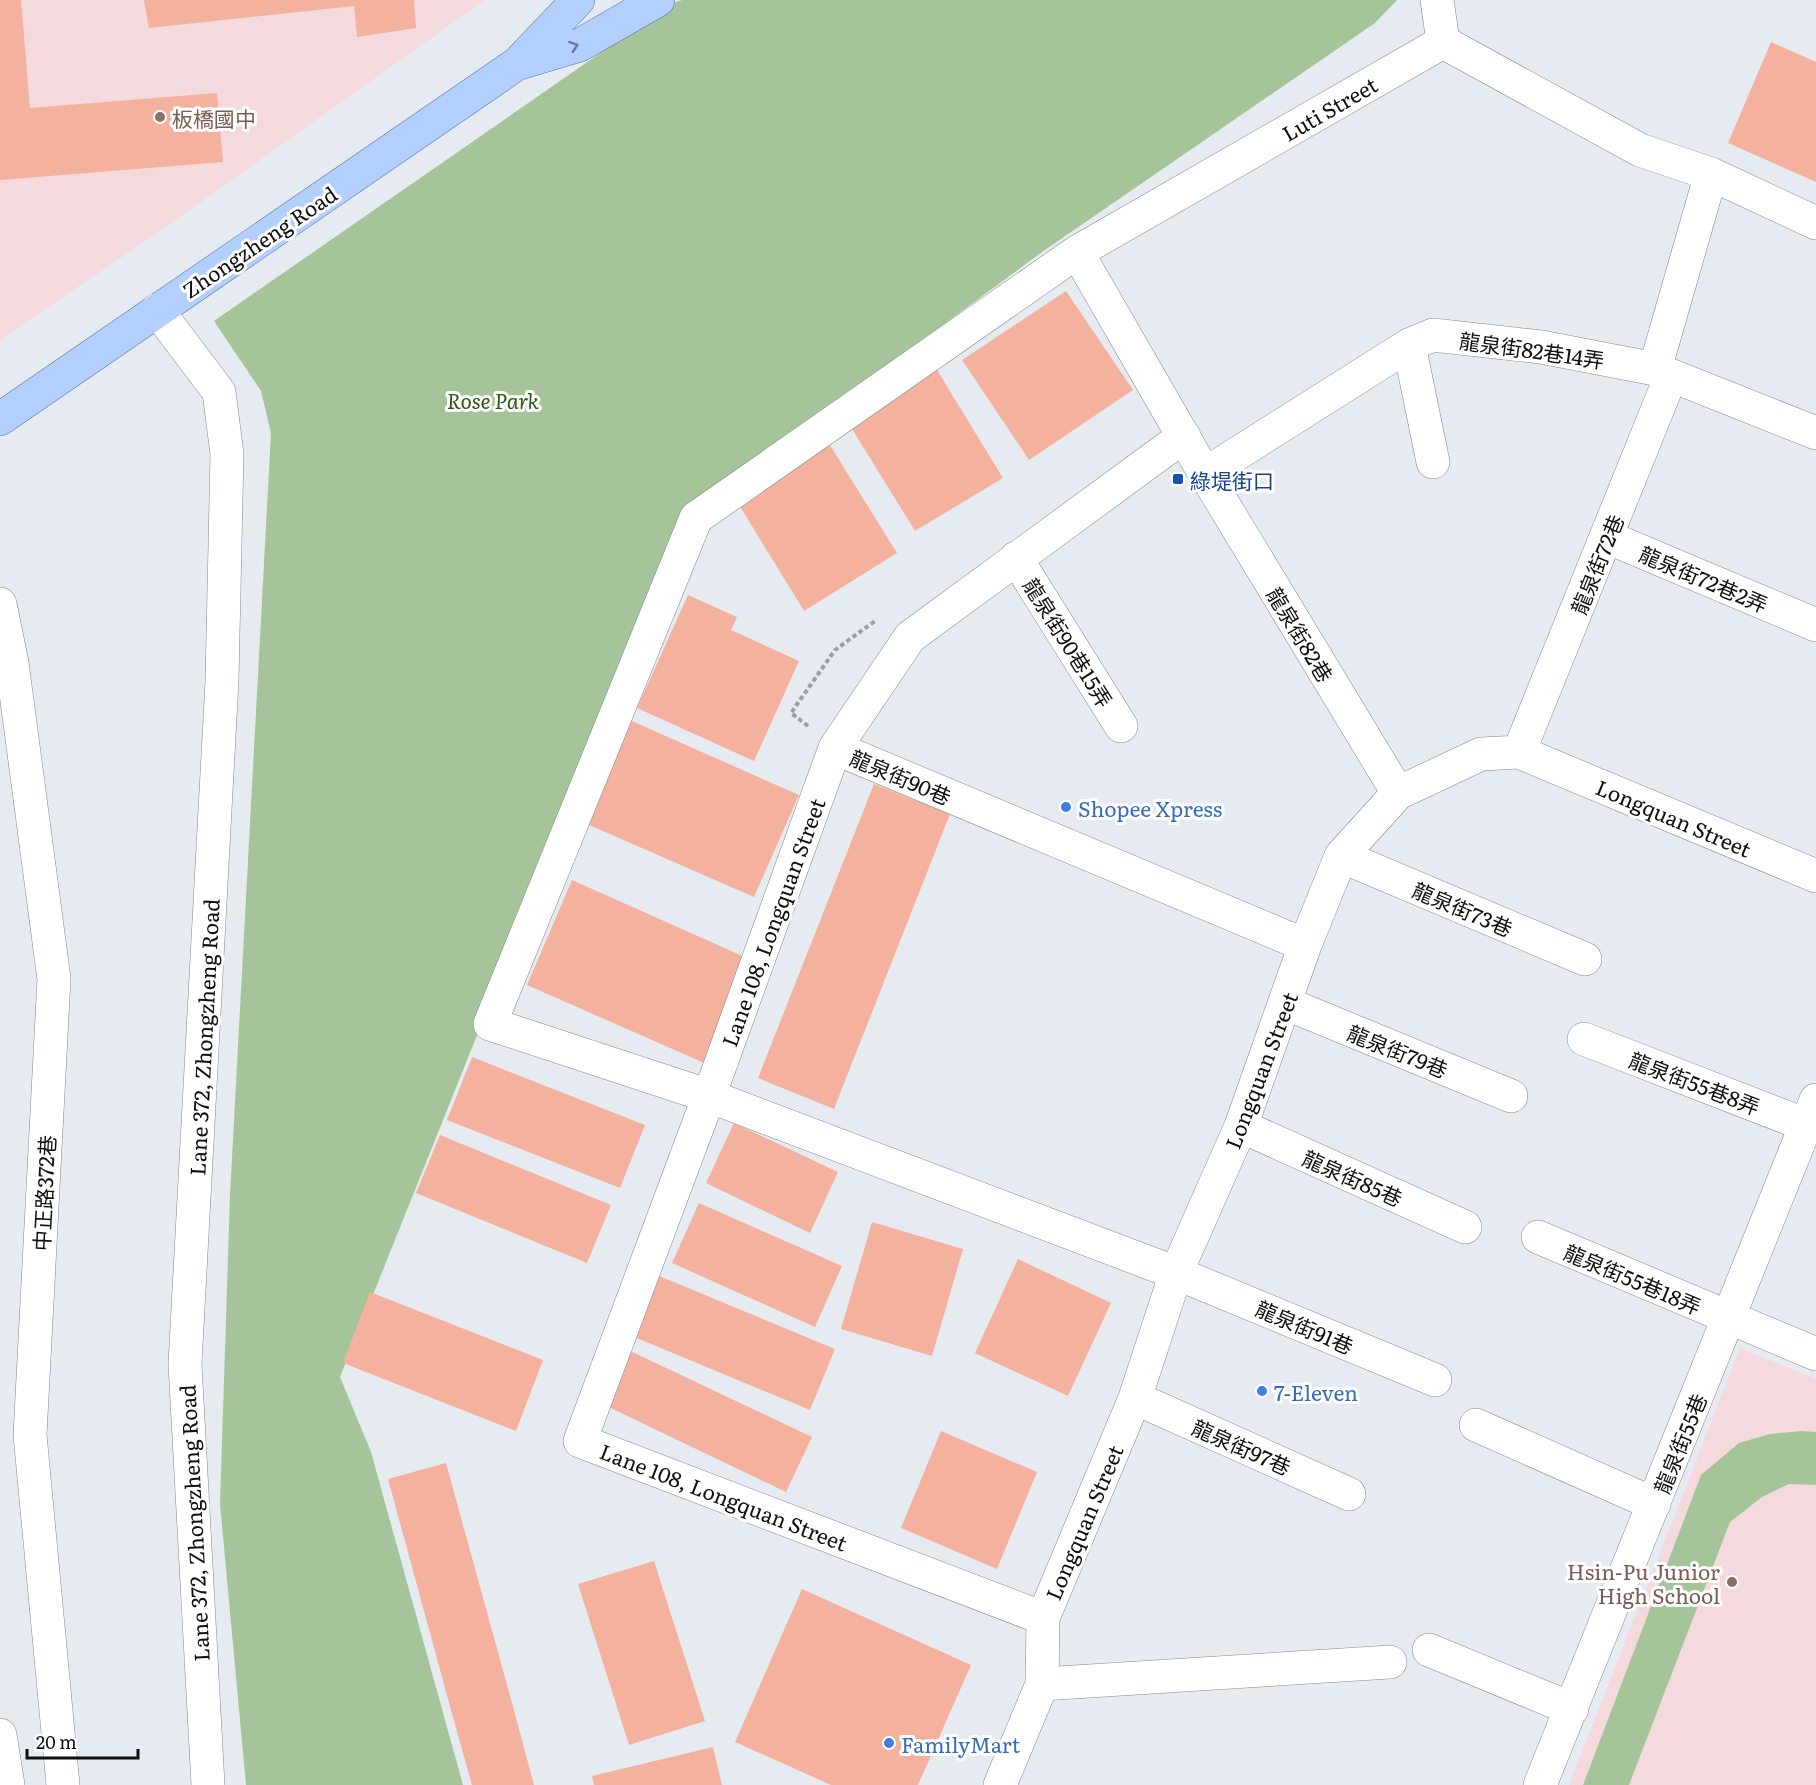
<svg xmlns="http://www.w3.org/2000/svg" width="1816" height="1785" viewBox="0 0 1816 1785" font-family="Literata,'Noto Sans TC',serif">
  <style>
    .education { fill: #f4d9dd }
    .green { fill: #a6c499 }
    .building { fill: #f4b19e }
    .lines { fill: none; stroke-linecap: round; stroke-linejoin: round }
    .minor-casing { stroke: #83878e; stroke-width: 34 }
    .major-casing { stroke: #5877a9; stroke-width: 34 }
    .path { stroke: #9ca0a6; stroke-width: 4; stroke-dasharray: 4.5 3; stroke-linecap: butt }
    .minor { stroke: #fff; stroke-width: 33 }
    .major { stroke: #b3cffd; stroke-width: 33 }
    .oneway { stroke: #697993 }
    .education-dot { fill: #8d6e63; stroke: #fff; stroke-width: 2 }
    .transit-dot { fill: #1a4fb4; stroke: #fff; stroke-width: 2 }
    .shop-dot { fill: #3f7fe0; stroke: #fff; stroke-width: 2 }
    .labels { text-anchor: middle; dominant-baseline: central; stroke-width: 6; stroke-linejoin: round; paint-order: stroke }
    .street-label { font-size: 21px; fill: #0e1012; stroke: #fff }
    .education-label { font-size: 21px; fill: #785e54; stroke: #fff; text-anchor: start }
    .park-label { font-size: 21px; font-style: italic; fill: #2a570c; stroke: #fff }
    .transit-label { font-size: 21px; fill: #164399; stroke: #fff; text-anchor: start }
    .shop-label { font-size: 21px; fill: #366cbe; stroke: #fff; text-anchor: start }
  </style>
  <rect width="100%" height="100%" fill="#e6ebf2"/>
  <path class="education" d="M0 0H485L156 234 0 340Z
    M1740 1348 1816 1379V1785H1569Z"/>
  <path class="green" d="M682 0H1397L1375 23 1042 252 686 514 340 1377 371 1452 463 1785H246L220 1504 230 1195 271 433 261 391 214 321 671 4Z
    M1802 1431 1816 1432V1485L1789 1484 1762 1497 1730 1522 1629 1785H1583L1701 1475 1739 1443 1770 1434Z"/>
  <path class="building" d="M0 0H21L30 108 217 93 223 162 0 180Z
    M144 0H414L416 28 357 37 354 6 149 28Z
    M1771 42 1816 62V182L1728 143Z
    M1066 291 1133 390 1029 460 962 360Z
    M937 370 1003 478 915 531 849 424Z
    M828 442 897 553 804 611 736 500Z
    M688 595 737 617 731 630 799 661 754 761 637 708Z
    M625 718 799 795 754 897 580 821Z
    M874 784 950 814 834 1109 758 1078Z
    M572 880 756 962 711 1066 527 985Z
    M472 1057 645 1125 620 1188 447 1120Z
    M734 1123 838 1172 810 1233 706 1183Z
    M440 1135 611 1205 587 1263 416 1193Z
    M699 1203 842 1266 815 1327 672 1263Z
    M872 1222 963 1249 932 1356 841 1329Z
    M1018 1259 1111 1303 1068 1396 975 1353Z
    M657 1275 835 1349 810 1410 632 1336Z
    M370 1292 543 1360 516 1431 343 1363Z
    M624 1348 812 1437 786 1492 598 1402Z
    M941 1431 1037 1472 997 1569 901 1528Z
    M446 1463 512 1703 534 1785H472L454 1721 388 1479Z
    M654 1561 705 1721 629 1745 578 1584Z
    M802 1589 971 1665 918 1785H831L735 1742Z
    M713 1747 722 1785H594L592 1776Z"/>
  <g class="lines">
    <defs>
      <path id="minor" d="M1437 0 1443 42
        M1443 42 1640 150 1711 174 1816 223
        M1077 252 696 518 490 1024 709 1096 1176 1273 1435 1380
        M157 310 219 392 227 454 222 681 185 1364 208 1785
        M1409 345 1433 462
        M1655 369 1711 174
        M1184 436 910 637 835 748 1305 945
        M1205 474 1409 345 1433 335 1541 347 1655 369 1816 433
        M1607 537 1816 625
        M1016 558 1121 726
        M0 604 12 663 54 979 30 1435 63 1785
        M835 748 709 1096 580 1441 1043 1618
        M1519 752 1671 376
        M1398 793 1205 474 1077 252 1443 42
        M1341 856 1585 959
        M1285 1003 1511 1096
        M1584 1039 1806 1125
        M1241 1126 1465 1227
        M1538 1237 1816 1354
        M1135 1398 1349 1494
        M1476 1425 1654 1504
        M1429 1650 1572 1709
        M1042 1684 1390 1662
        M0 1735 8 1785
        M1000 1785 1042 1684 1043 1618 1135 1398 1176 1273 1241 1126 1305 945 1341 856 1398 793 1481 754 1519 752 1816 876
        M1540 1785 1816 1100"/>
      <path id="major" d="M520 63 580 45 658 0
        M0 419 518 63 578 0"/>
    </defs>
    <use href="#minor" class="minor-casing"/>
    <use href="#major" class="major-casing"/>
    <path class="path" d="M808 726 791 713 835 650 875 621"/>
    <use href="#minor" class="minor"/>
    <use href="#major" class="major"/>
  </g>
  <defs><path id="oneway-chevron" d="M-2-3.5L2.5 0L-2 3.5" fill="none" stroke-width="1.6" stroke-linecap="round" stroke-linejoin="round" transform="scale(1.5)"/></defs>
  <use class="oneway" href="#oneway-chevron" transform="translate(574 46) rotate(-19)"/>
  <g class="education-dot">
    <circle cx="160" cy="117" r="6"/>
    <circle cx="1732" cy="1582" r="6"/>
  </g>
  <rect class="transit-dot" x="1172" y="473" width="12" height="12" rx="3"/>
  <g class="shop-dot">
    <circle cx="1066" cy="807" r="6"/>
    <circle cx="1262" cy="1391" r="6"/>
    <circle cx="889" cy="1743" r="6"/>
  </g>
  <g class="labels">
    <g class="street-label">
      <text transform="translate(1329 108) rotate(-30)">Luti Street</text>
      <text transform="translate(259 241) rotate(-34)">Zhongzheng Road</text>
      <text transform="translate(1532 349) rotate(8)">龍泉街82巷14弄</text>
      <text transform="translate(1596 564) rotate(-68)">龍泉街72巷</text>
      <text transform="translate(1704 578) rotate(23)">龍泉街72巷2弄</text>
      <text transform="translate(1301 634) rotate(59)">龍泉街82巷</text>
      <text transform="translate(1069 642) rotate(58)">龍泉街90巷15弄</text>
      <text transform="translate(901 776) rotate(23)">龍泉街90巷</text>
      <text transform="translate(1674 817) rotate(23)">Longquan Street</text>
      <text transform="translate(1463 908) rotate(23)">龍泉街73巷</text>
      <text transform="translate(772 922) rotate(-70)">Lane 108, Longquan Street</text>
      <text transform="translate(203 1037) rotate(-87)">Lane 372, Zhongzheng Road</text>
      <text transform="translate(1398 1050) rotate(22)">龍泉街79巷</text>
      <text transform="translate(1260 1070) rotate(-69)">Longquan Street</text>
      <text transform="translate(1695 1082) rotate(21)">龍泉街55巷8弄</text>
      <text transform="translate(1353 1177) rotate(24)">龍泉街85巷</text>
      <text transform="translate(43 1193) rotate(-87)">中正路372巷</text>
      <text transform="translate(1633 1278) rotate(23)">龍泉街55巷18弄</text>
      <text transform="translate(1305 1326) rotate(23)">龍泉街91巷</text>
      <text transform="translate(1679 1443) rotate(-68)">龍泉街55巷</text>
      <text transform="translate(1242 1446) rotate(24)">龍泉街97巷</text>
      <text transform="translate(724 1496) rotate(21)">Lane 108, Longquan Street</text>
      <text transform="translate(1083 1522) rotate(-67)">Longquan Street</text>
      <text transform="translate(193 1523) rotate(-93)">Lane 372, Zhongzheng Road</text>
    </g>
    <g class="education-label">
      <text x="172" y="117">板橋國中</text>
      <text x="1720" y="1570" text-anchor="end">Hsin-Pu Junior<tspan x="1720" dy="24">High School</tspan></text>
    </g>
    <g class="park-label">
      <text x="493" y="399">Rose Park</text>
    </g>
    <g class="transit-label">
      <text x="1190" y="479">綠堤街口</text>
    </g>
    <g class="shop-label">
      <text x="1078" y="807">Shopee Xpress</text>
      <text x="1274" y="1391">7-Eleven</text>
      <text x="901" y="1743">FamilyMart</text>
    </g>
  </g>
  <path d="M27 1749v9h111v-9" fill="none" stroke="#0e1012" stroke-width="3"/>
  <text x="36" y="1749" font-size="18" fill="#0e1012" stroke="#ffffff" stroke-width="4.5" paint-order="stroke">20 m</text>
</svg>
